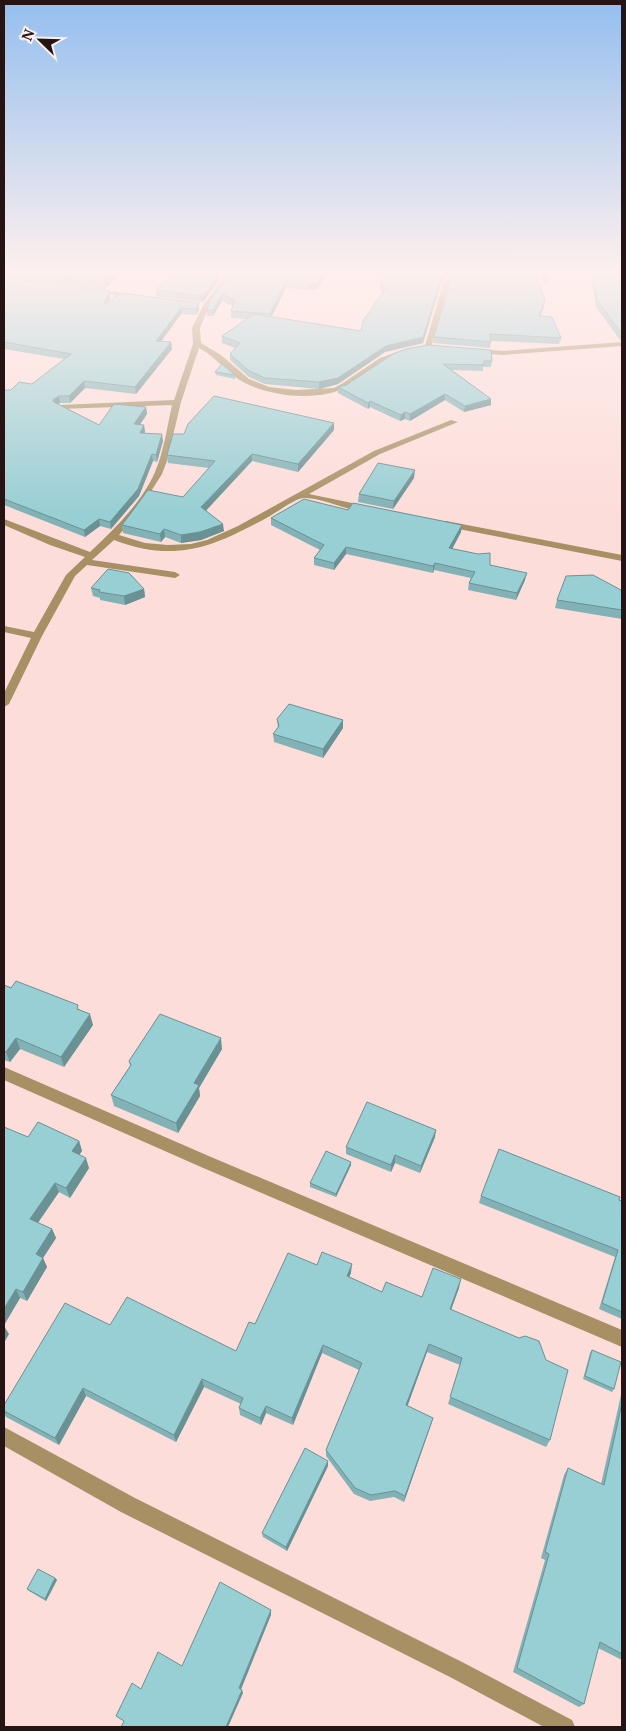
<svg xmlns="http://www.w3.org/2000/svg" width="626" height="1731" viewBox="0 0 626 1731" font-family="'Noto Serif',serif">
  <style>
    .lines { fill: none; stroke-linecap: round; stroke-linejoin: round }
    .minor { fill: #a69064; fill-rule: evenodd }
    .wall { fill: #82b2b6 }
    .shaded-wall { fill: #6a9194 }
    .building { fill: #97cfd4; stroke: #6a9194 }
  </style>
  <rect width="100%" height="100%" fill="#fcddda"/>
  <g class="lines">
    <path class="minor" d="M148 270H171L193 274 190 276Z
      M229 270H235L209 306 200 328 201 343 221 355 249 379 269 387 296 390 334 388 343 383 380 358 408 348 412 350C404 355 393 357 384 362 372 369 361 379 349 386 320 402 273 397 245 383 228 375 217 357 199 348L181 402 167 461 162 474 136 515 119 535 145 543 168 545 191 544 207 540 238 526 374 451 451 420 458 422 380 454 309 494 371 507V511C351 514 324 497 304 498 296 498 277 512 270 516 215 546 177 564 114 540L92 560 175 572 180 575 175 578 87 565 75 576 42 636 9 704 4 707V693L31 638 4 632V626L34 632 66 575 85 557 50 545 4 525V519L90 552C114 529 141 504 155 472 164 451 167 427 172 405L60 409 56 407 60 405 174 400 193 344 192 328 203 306Z
      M452 270H458L449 284 431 347 424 349 443 284Z
      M539 270H545L548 283H544Z
      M94 289 134 294 137 296 134 298 92 292V290Z
      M622 342V346L503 355 475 353 471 351 475 349 503 351Z
      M446 521 622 555V561L443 526 441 524Z
      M4 1067 211 1157 622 1330V1347L201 1167 4 1080Z
      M4 1427 135 1498 464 1663 572 1720 575 1727H544L450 1677 121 1512 4 1446Z"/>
  </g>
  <path class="wall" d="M4 270 122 272 105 289 4 276Z
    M187 270H227L223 274Z
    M233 270H328L318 288 309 290 286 288 271 317 361 331 383 292 380 289V283L384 275H379V270H451L441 283 423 343 385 352 338 384 319 389 265 384 249 377 230 360V354L235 348 222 343V336L247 319 231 318V311L233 306 222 301 213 316H207V310Z
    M590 270H622V340H620L596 307Z
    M4 277 110 297 109 301 121 293 199 310 196 315 181 314 161 341 171 342 172 349 136 394 85 388 70 403H60L58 404 99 425 146 407 147 414 140 425H144L145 432 144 433 163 441 157 462 153 461 139 496 111 529 100 526 85 537 4 505V390H11L32 384 64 359 4 349Z
    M219 281 203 302 156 296V290Z
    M545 300 544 306 540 316 561 338 559 344 491 341 490 348 433 343 434 337Z
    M393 354 492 361 491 367H483V371L452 370 491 399V405L464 412 445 400 410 421 405 419 400 421 370 407 368 409 338 393V387L346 385Z
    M215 372 235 375V379L216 375Z
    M334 423V430L298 472 252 461 206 510 224 531 201 540 181 543 165 537 161 542 123 533 122 525 183 497 209 468 168 463 167 455 184 434Z
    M414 478 393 509 358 502 359 494Z
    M348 510 461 532 452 549 525 580 516 600 468 590 469 583 471 578 434 570 433 573 346 554 334 570 314 565V558L320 550 271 525V518Z
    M91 588 144 589 145 597 125 605 100 600V598L93 596Z
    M622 592V619L555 608 557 600Z
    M277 719 343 728 323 758 274 742 273 734 278 728Z
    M4 985 79 1009 93 1025 64 1067 20 1049 10 1062 4 1060Z
    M222 1049 199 1088 200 1096 178 1133 114 1106 111 1095 130 1066 129 1061Z
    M28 1137 79 1141 82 1151 79 1155 89 1168 70 1198 59 1192 38 1223 52 1229 56 1238 43 1258 47 1267 27 1301 20 1298 4 1325Z
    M435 1137 420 1173 395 1163 391 1172 346 1154V1147Z
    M351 1165 336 1197 310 1187V1183Z
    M481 1196 619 1200 622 1201V1319L599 1309 615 1257 479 1203Z
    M317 1265 351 1273 349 1277 382 1292 422 1297 459 1288 451 1310 550 1440 546 1447 448 1404 460 1365 427 1352 407 1406 433 1418 404 1502 394 1497 370 1501 354 1494 326 1456V1450L359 1370 322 1353 293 1425 266 1413 261 1425 240 1415 239 1408 241 1404 204 1387 176 1442 86 1396 59 1445 6 1417 4 1413V1405L110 1325 236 1351 255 1324Z
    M592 1350 614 1389 612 1392 583 1379 590 1353Z
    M622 1393V1660L598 1648 584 1704 579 1707 513 1672 545 1560 541 1558 564 1475 568 1468 601 1484 621 1395Z
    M328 1466 287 1551 263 1537 262 1533Z
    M55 1578 57 1580 46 1601 29 1591 27 1589Z"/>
  <path class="shaded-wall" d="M117 270H123L122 272 105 289 104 282Z
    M223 270H227L223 274Z
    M325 270H328L318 288 309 290V284Z
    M447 270H451L441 283 423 343 385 352 338 384 319 389V382L442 277Z
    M218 275 219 281 203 302V296Z
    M286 281V288L270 320V314Z
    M110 291V297L104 312 103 305Z
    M222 294V301L213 316V310Z
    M545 300 544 306 538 323 539 316Z
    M199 303V310L196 315V309Z
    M181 308V314L157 347 156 341Z
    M171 342 172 349 136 394 135 387Z
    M84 381 85 388 70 403 69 396Z
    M445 394V400L410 421V414Z
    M59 396 60 403 54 406 53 400Z
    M491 399V405L464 412 465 406Z
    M370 401V407L368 409V403Z
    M146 407 147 414 135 431 134 424Z
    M405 412V419L400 421 401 415Z
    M334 423V430L298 472V464Z
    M144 425 145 432 141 440 140 433Z
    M162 434 163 441 157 462 156 455Z
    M152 454 153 461 139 496 111 529 110 522Z
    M252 454V461L202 515 201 507Z
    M415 470 414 478 393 509 394 501Z
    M99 519 100 526 85 537 84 530Z
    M223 524 224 531 201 540 181 543V535Z
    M462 525 461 532 449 555V548Z
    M164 529 165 537 161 542 160 534Z
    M346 547V554L334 570V563Z
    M435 563 434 570 433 573V566Z
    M527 573 525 580 516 600 517 593Z
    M144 589 145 597 125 605 124 596Z
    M343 720V728L323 758V749Z
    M90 1014 93 1025 64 1067 61 1057Z
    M16 1038 20 1049 10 1062 6 1052Z
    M221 1038 222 1049 199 1088 200 1096 178 1133 176 1123 194 1083Z
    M436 1130 435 1137 420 1173 421 1166Z
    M79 1141 82 1151 75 1161 72 1151Z
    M395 1155V1163L391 1172V1165Z
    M86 1158 89 1168 70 1198 66 1188Z
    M351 1162V1165L336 1197V1194Z
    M55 1183 59 1192 34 1228 30 1219Z
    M52 1229 56 1238 43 1258 47 1267 27 1301 23 1292 36 1254Z
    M352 1264 351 1273 346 1285 347 1276Z
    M461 1279 459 1288 448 1318 450 1309Z
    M16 1289 20 1298 4 1325V1309Z
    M4 1326 9 1334 4 1343Z
    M429 1344 427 1352 405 1413 406 1405Z
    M323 1345 322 1353 293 1425 292 1418Z
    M202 1379 204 1387 176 1442 174 1435Z
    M83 1388 86 1396 59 1445 55 1438Z
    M266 1406V1413L261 1425 260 1418Z
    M433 1418 431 1425 404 1502 405 1496Z
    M328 1461V1466L287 1551 286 1547Z
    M55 1578 57 1580 46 1601 45 1599Z
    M271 1610V1615L240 1692 239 1688Z
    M242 1690 243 1693 228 1727H226Z"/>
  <path class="building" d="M6 270H117L104 282Z
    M233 270H325L318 282 309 284 286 281 270 314 231 311 235 300 222 294 213 310H207L210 301Z
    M387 270H447L442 277 423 337 386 346 338 378 319 382 265 378 249 371 230 354 240 343 222 336 254 314 361 331 363 321 386 288 380 283Z
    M457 270H534L545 300 539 316 552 317 561 338 490 334 491 342 434 337 451 279Z
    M592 270H622V334L597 300Z
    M176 271 218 275 203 296 156 290Z
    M4 277 110 291 103 305 121 293 199 303 196 309 181 308 156 341 171 342 135 387 84 381 69 396H59L53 400 54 402 99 425 114 404 146 407 134 424 144 425 140 433 162 434 156 455 152 454 138 489 110 522 99 519 84 530 4 499V390H11L19 382 32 384 71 354 4 342Z
    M428 345 491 350 492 361H484V365L443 364 491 399 465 406 445 394 410 414 405 412 401 415 370 401 368 403 338 387 346 385 393 354 406 349Z
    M222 364 235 375 215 372Z
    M214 396 334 423 298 464 252 454 201 507 223 524 200 532 181 535 164 529 160 534 122 525 148 490 183 497 215 461 167 455 173 434H184L188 424Z
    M378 463 415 470 394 501 359 494Z
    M304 499 348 510 353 503 462 525 449 548 478 554 490 553V565L527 573 517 593 469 583 475 572 435 563 433 566 346 547 334 563 314 558 324 545 271 518Z
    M108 569 129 573 144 589 124 596 99 592 100 590 91 588Z
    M593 575 621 590 622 592V610L557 600 566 576Z
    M289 704 343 720 323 749 273 734 279 726 277 719Z
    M16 981 78 1005 77 1009 90 1014 61 1057 16 1038 6 1052 4 1051V985L11 988Z
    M160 1014 221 1038 194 1083 199 1085 176 1123 111 1095 131 1065 129 1061Z
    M367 1102 436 1130 421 1166 395 1155 391 1165 346 1147Z
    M38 1122 79 1141 72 1151 86 1158 66 1188 55 1183 30 1219 52 1229 36 1254 43 1258 23 1292 16 1289 4 1309V1127L28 1137Z
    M499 1149 620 1197 619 1200 622 1201V1312L602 1303 618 1250 481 1196Z
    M326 1151 351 1162 336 1194 310 1183Z
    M322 1252 352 1264 347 1276 382 1292 386 1282 422 1297 433 1268 461 1279 450 1309 519 1338 525 1336 539 1341 546 1360 568 1370 550 1440 450 1397 462 1358 429 1344 406 1405 433 1418 405 1496 395 1491 371 1495 355 1488 326 1450 362 1363 323 1345 292 1418 266 1406 260 1418 239 1408 243 1398 202 1379 174 1435 83 1388 55 1438 4 1411V1405L65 1303 110 1325 127 1297 236 1351 249 1322 255 1324 288 1253 317 1265Z
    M592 1350 621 1362 614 1389 585 1376Z
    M622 1403V1654L600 1642 584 1704 517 1668 549 1554 545 1552 568 1468 604 1485Z
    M305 1448 328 1461 286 1547 262 1533Z
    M38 1569 55 1578 45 1599 27 1589Z
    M220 1582 271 1610 239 1688 242 1690 226 1727H121L124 1721 116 1716 132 1683 141 1689 158 1652 182 1666Z"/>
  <linearGradient id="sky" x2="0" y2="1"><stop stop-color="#94beef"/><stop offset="0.53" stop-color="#fef0ee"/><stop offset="1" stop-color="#fef0ee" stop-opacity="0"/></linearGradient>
  <rect width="626" height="512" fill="url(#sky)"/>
  <rect width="626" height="1731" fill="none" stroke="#251413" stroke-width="10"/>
  <g transform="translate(40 40) rotate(293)" stroke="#faf0ef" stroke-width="4" paint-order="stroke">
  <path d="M0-4L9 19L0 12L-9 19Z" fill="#251413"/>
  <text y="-8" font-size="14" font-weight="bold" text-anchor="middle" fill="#251413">N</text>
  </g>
</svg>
